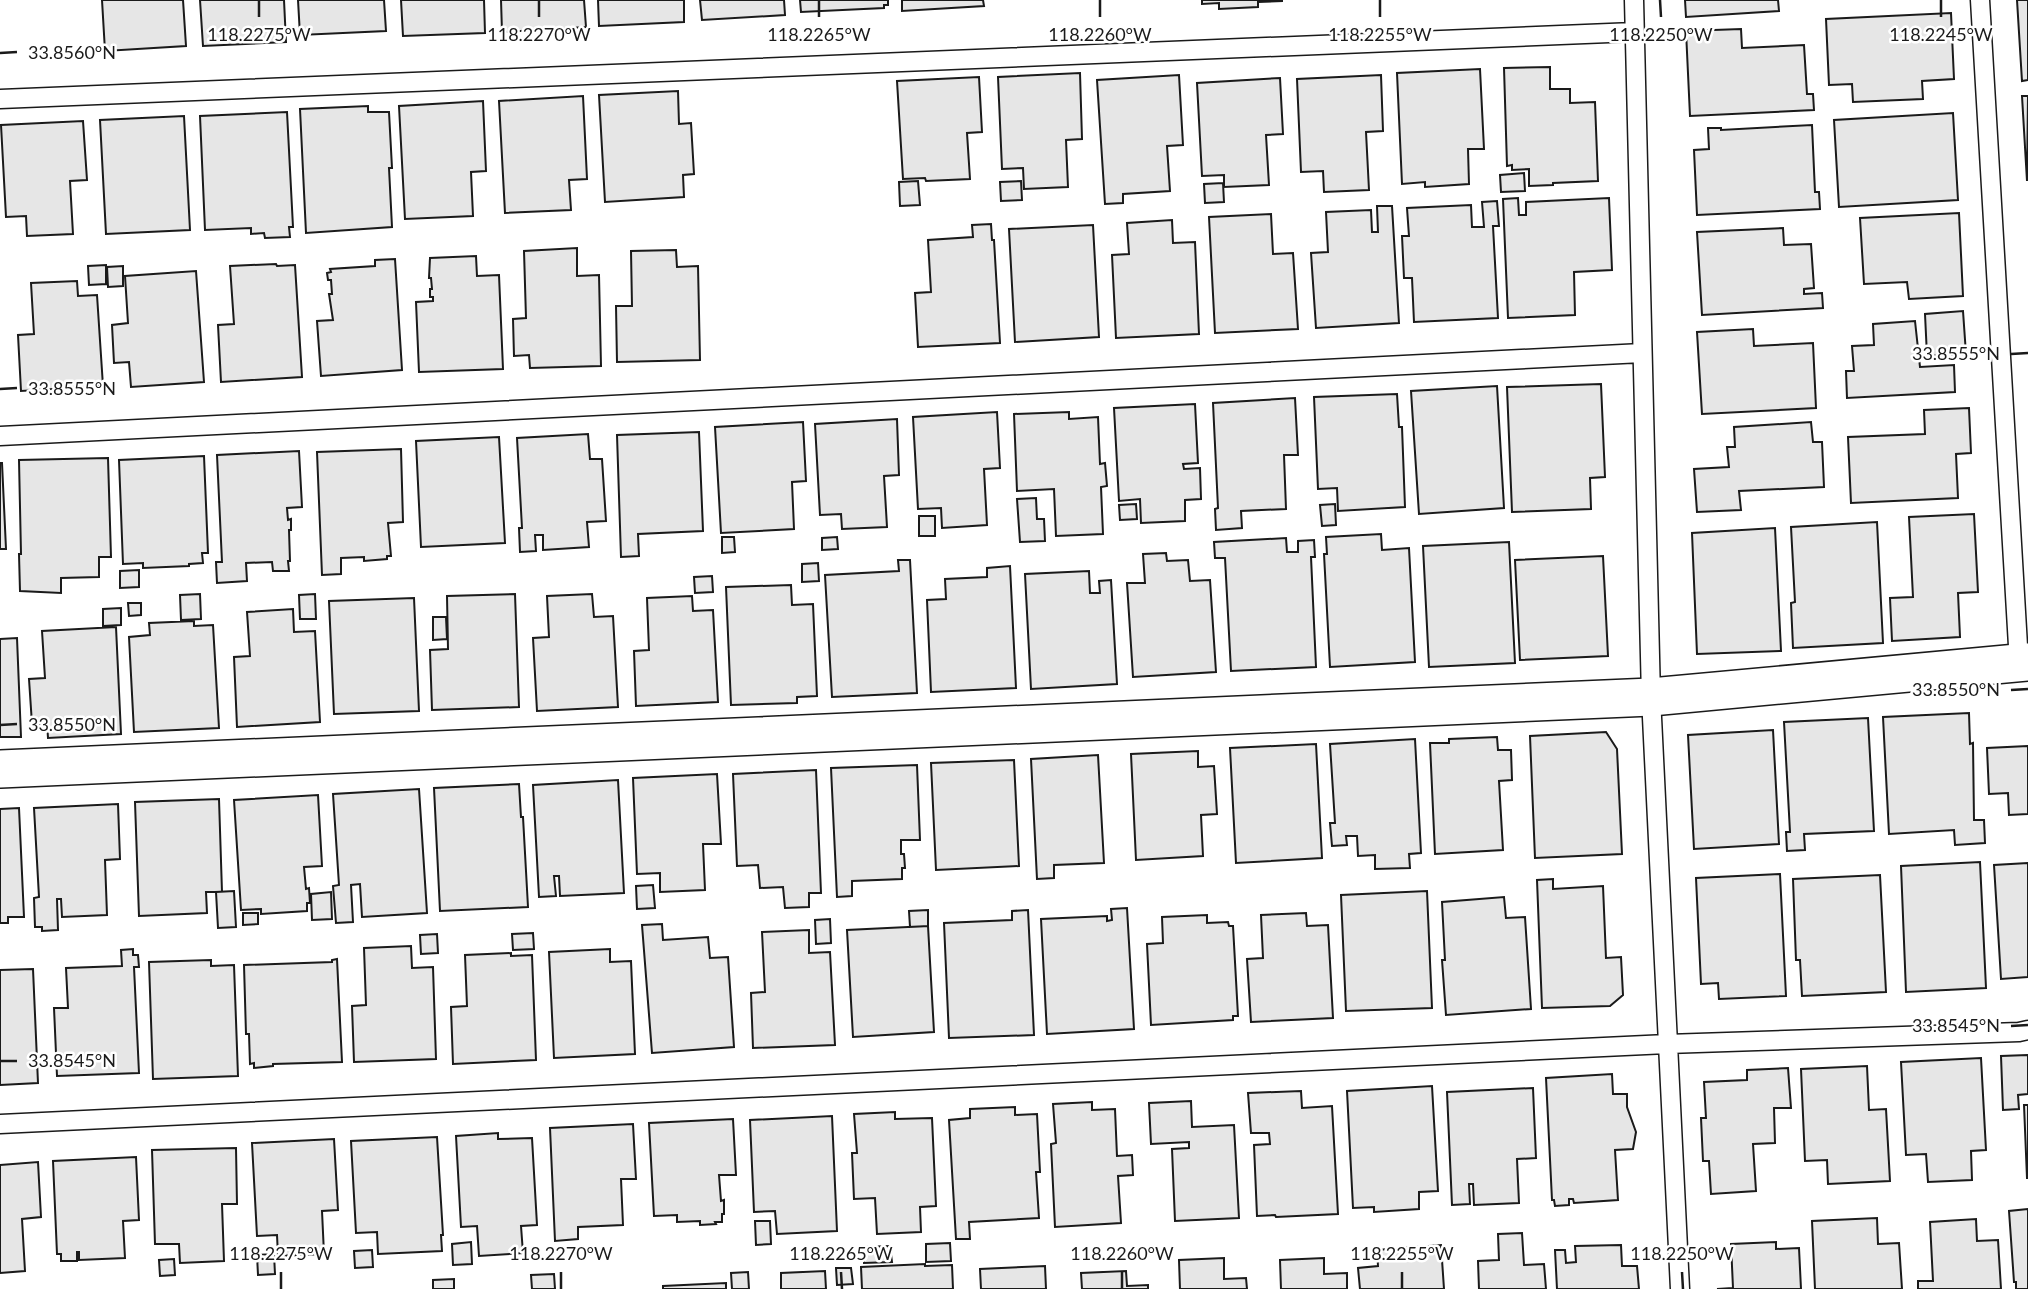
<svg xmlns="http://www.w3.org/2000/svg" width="2028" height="1289" viewBox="0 0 2028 1289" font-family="Lato,sans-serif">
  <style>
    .building { fill: #e6e6e6; stroke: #1a1a1a; stroke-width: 2 }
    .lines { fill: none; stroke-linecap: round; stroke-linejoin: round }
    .service-casing { stroke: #1a1a1a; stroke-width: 21 }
    .minor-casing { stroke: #1a1a1a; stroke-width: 40 }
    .service { stroke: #fff; stroke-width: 18 }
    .minor { stroke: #fff; stroke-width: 37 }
    .ticks { fill: none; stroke: #1a1a1a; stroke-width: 2.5 }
    .ticks-label { font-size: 18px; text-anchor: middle; fill: #1a1a1a; stroke: #fff; stroke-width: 5; stroke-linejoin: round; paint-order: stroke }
  </style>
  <rect width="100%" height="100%" fill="#fff"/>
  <path class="building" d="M102 0H183L186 46 105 51Z
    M200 0H284L286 42 203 46Z
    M298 0H384L386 31 300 35Z
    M401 0H484L485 33 403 36Z
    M501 0H584L586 27 502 32Z
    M598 0H684V22L599 26Z
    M700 0H784L785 15 702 20Z
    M800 0H888V5H884V8L801 12Z
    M902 0H983L984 6 902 11Z
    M1202 0H1282V1L1258 2V7L1219 9V3L1202 4Z
    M1685 0H1778L1779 11 1686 17Z
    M2017 0H2028V80L2022 81Z
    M1951 13 1954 79 1922 81 1923 99 1853 102 1852 84 1829 85 1826 19Z
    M1741 29 1742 48 1804 45 1807 94H1813L1814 110 1690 116 1686 31Z
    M1550 67V89H1570V103L1595 102 1598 181 1553 183V185L1529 186V169L1512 170V165L1507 166 1504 68Z
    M1480 69 1484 149H1468L1469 184 1425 187V182L1402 184 1397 73Z
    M1080 73 1082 139 1066 140 1068 187 1024 189 1023 168 1002 169 998 77Z
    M1179 75 1183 145 1167 146 1170 191 1123 194V203L1105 204 1097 80Z
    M1381 75 1383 131 1366 132 1369 190 1324 192 1323 171 1301 172 1297 79Z
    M979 77 982 132 967 133 970 179 926 181 925 178 903 179 897 81Z
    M1280 78 1283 134 1266 135 1269 185 1224 187V175L1202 176 1197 83Z
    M678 91 679 124 691 123 694 174 683 175 684 197 605 202 599 95Z
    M583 96 587 179 569 180 571 210 505 213 499 101Z
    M2022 96H2028L2027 181Z
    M483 101 486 171 471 172 473 216 405 219 399 106Z
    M368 106V112H389L392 168H389L392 227 306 233 300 109Z
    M287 112 293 227H289L290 237 265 238 264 233 251 234V228L205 230 200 116Z
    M1953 113 1958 200 1839 207 1834 120Z
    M184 116 190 230 106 234 100 120Z
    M83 121 87 180 70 181 73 234 27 236 26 216 6 217 1 125Z
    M1812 125 1815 192H1819L1820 209 1697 215 1694 150 1709 149 1708 128H1721V130Z
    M1524 173 1525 191 1501 192 1500 175Z
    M918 181 920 205 900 206 899 182Z
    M1021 181 1022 200 1001 201 1000 182Z
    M1223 183 1224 202 1205 203 1204 184Z
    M1518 198 1519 215H1526V202L1609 198 1612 270 1574 272 1575 315 1508 318 1503 199Z
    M1497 201 1499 226H1493L1498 318 1414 322 1412 278H1404L1402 236H1409L1407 208 1471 205 1472 227H1484L1482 202Z
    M1377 206H1392L1399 323 1316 328 1311 253 1328 252 1326 212 1371 210 1372 232H1378Z
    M1959 213 1963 296 1909 299 1907 282 1864 284 1860 218Z
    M1271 214 1273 254 1293 253 1298 329 1215 333 1209 217Z
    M1172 220 1173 243 1195 242 1199 334 1116 338 1112 255 1129 254 1127 223Z
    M991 224 992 240H994L1000 343 918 347 915 293 931 292 928 240 973 237 972 225Z
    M1093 225 1099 337 1015 342 1009 229Z
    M1783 228 1784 245 1811 244 1814 288 1804 289V294L1822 293 1823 308 1702 315 1697 232Z
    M577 248V276L599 275 601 366 530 368 529 355 514 356 513 319 526 318 524 251Z
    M676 250 677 267 698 266 700 360 617 362 616 306H632L631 251Z
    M476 256 477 276 499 275 503 369 419 372 416 302 433 301V297H430V289H432L431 278H429L430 258Z
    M395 259 402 370 321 376 317 321 333 320 329 294H332L331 280H328L327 273 331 272 330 269 375 266V260Z
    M276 264 277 266 295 265 302 377 221 382 218 325 234 324 230 266Z
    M106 265V284L89 285 88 266Z
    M123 266V286L108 287 107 267Z
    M196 271 204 382 131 387 129 362 114 363 112 325 128 323 125 276Z
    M77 281 78 296 97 295 103 386 21 391 18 335 34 334 31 283Z
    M1963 311 1966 354 1927 356 1925 314Z
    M1915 321 1920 367 1954 365 1955 392 1847 398 1846 371H1854L1852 346 1874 345 1873 324Z
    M1753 329 1754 346 1813 343 1816 408 1702 414 1697 332Z
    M1601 384 1605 477 1590 478 1591 509 1512 512 1507 387Z
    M1497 386 1504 508 1419 514 1411 391Z
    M1397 394 1399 427H1402L1405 507 1338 511 1337 488 1318 489 1314 397Z
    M1295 398 1298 455H1284L1286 509 1241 511 1242 528 1216 530 1215 509 1218 508 1213 403Z
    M1195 404 1198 463 1183 464 1184 469 1200 468 1201 499 1185 500V521L1141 523 1140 499 1119 501 1114 408Z
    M1969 408 1971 453 1956 454 1958 498 1851 503 1848 437 1925 434 1924 410Z
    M997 412 1000 468 984 469 987 525 942 528 941 508 918 509 913 417Z
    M1069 412V419L1098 417 1100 464 1105 463 1107 486 1101 487 1103 534 1056 536 1054 489 1017 491 1014 414Z
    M897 419 899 475 884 476 887 527 842 529 841 514 820 515 815 424Z
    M803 422 806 481 792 482 794 529 721 533 715 427Z
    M1811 422 1813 442H1822L1824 487 1739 491 1741 510 1697 512 1694 469 1729 467 1727 447H1735L1734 427Z
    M699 432 703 531 638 534 639 556 621 557 617 435Z
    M588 434 590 459H602L606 521 587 522 589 547 543 550V535H535L536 551 520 552 519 528H522L517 438Z
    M499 437 505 543 421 547 416 441Z
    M401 449 403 522 388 523 391 556H387V559L364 561V557L341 558V574L322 575 317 452Z
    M299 451 302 507 287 508 288 520 291 519V530H289L290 561H288L289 571H273L272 562 246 563 247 581 217 583 216 562H222L217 455Z
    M204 456 208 553H202L203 563 189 564V566L143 568V563L123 564 119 460Z
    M108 458 111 557H99V577L61 578V593L20 591 19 554H21L19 460Z
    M0 463H2L6 549H0Z
    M1036 498 1037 519H1044L1045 541 1020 542 1017 499Z
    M1136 504 1137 519 1120 520 1119 505Z
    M1335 504 1336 525 1322 526 1320 505Z
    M1974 514 1978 592 1958 593 1960 637 1892 641 1890 598 1913 597 1909 517Z
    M919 516H935V536H919Z
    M1877 522 1883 643 1793 648 1791 603 1795 602 1791 527Z
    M1775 528 1781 651 1697 654 1692 533Z
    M1381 534 1382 550 1409 548 1415 662 1330 667 1324 554H1327L1326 537Z
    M722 537H734L735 552 722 553Z
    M837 537 838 549 822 550V538Z
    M1286 538 1287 552H1298V541L1314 540 1315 557H1311L1316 667 1231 671 1225 558H1215L1214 542Z
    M1509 542 1515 663 1429 667 1423 546Z
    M1166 553 1167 561 1188 560 1190 581 1210 580 1216 672 1133 677 1127 583H1145L1143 554Z
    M1603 556 1608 656 1520 660 1515 560Z
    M898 560H910L917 693 832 697 825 575 899 571Z
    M818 563 819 581 802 582V564Z
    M1010 566 1016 688 931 692 927 600 946 599 945 579 987 577V568Z
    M139 570V587L120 588V571Z
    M1089 571 1090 593H1100L1099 581 1111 580 1117 684 1031 689 1025 574Z
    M712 576 713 592 695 593 694 577Z
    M791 585 792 605 813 604 817 696 797 697V703L731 705 726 587Z
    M200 594 201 619 181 620 180 595Z
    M315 594 316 619H300L299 595Z
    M515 594 519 707 432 710 430 650 448 649 447 596Z
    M592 594 594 617 613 616 618 707 537 711 533 638 549 637 547 596Z
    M692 596 693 611 713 610 718 702 636 706 634 651 649 650 647 598Z
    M414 598 419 711 334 714 329 601Z
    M128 603H141V615L129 616Z
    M121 608V625L103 626V609Z
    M293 609 294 632 315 631 320 722 237 727 234 657 250 656 247 612Z
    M433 617H446L447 639 433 640Z
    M194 621V626L213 625 219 728 134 732 129 637 150 635 149 623Z
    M116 627 121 734 48 738 47 723 32 724 29 679 45 678 42 631Z
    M17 638 21 737H0V639Z
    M1969 713 1970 744 1973 743 1974 820H1984L1985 843 1955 845 1954 830 1889 834 1883 717Z
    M1868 718 1874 831 1804 834 1805 850 1787 851 1786 832H1790L1784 722Z
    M1773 730 1779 844 1694 849 1688 735Z
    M1606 732 1617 749 1622 854 1535 858 1530 736Z
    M1497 737 1498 750H1511L1512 780 1499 781 1503 850 1435 854 1430 743H1449V739Z
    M1415 739 1421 853 1409 854 1410 868 1375 869V855L1358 856 1357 836H1346L1347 845 1332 846 1330 823H1335L1330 744Z
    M1316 744 1322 858 1236 863 1230 748Z
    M2028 746V814L2009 815 2008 793 1989 794 1987 748Z
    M1198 751V767L1214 766 1217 814 1201 815 1203 856 1136 860 1131 754Z
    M1098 755 1104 863 1054 865V878L1037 879 1031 759Z
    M1014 760 1019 866 936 870 931 763Z
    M917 765 920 840H901V854H904L905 868H902V879L852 881V896L837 897 831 768Z
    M816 770 821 893H809V907L785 908 783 887 760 888 758 865 737 866 733 774Z
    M717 774 721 844H703L705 890 660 892V873L637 874 633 778Z
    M618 780 624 893 560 896 559 876H554L556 896 539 897 533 785Z
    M519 784 521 817H523L528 907 440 911 434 788Z
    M419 789 427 913 362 917 360 884 351 885 353 922 336 923 333 886 339 885 333 794Z
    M318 795 322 866 304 867 306 889 309 888 310 903H307V911L261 914V909L241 910 234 800Z
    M219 799 222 892H206L207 913 139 916 135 802Z
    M118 804 120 859 105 860 107 915 62 917 61 899H57L58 930 42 931V927H35L34 898 39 897 34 808Z
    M19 808 24 917H8V923H0V809Z
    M1980 862 1986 988 1906 992 1901 866Z
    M2028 863V977L2001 979 1994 865Z
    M1780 874 1786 996 1719 999 1718 983 1701 984 1696 878Z
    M1880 875 1886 992 1802 996 1800 960H1796L1793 879Z
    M1553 879V889L1603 886 1606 958 1621 957 1623 995 1610 1006 1542 1008 1537 880Z
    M653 885 655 908 637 909 636 886Z
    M234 891 236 927 218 928 216 892Z
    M1427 891 1432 1008 1346 1011 1341 895Z
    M331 892 332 919 312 920 311 894Z
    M1504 897 1506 918 1525 917 1531 1009 1446 1015 1442 960H1445L1442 902Z
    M1127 908 1134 1029 1047 1034 1041 919 1107 916V921L1112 920 1111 909Z
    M928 910V926L910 927 909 911Z
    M1028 910 1034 1035 949 1038 944 923 1012 920V911Z
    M243 913H258V924L243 925Z
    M1306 913 1307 926 1328 925 1333 1018 1251 1022 1247 959 1263 958 1261 915Z
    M1207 915V923L1228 922 1229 926H1233L1238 1016H1233V1020L1151 1025 1147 944 1163 943 1162 917Z
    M830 919 831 943 816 944 815 920Z
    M662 924 663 940 708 937 710 958 728 957 734 1047 652 1053 642 925Z
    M928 926 934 1032 853 1037 847 930Z
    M809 930V953L830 952 835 1045 753 1048 751 993 765 992 762 932Z
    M533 933 534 949 513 950 512 934Z
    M437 934 438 953 421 954 420 935Z
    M411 946 412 968 433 967 436 1059 354 1062 352 1006 366 1005 364 948Z
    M133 949V955H138L139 967H134L139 1073 57 1076 54 1008H68L66 968 122 966 121 950Z
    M610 949V962L631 961 635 1054 554 1058 549 952Z
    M511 953V956L532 955 536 1060 453 1064 451 1007 467 1006 465 955Z
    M337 959 342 1062 273 1064V1066L254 1068V1063L250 1064 249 1034H246L244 965 332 962V960Z
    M211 960V966L234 965 238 1076 153 1079 149 962Z
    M33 969 38 1083 0 1085V970Z
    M2028 1055V1094L2018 1095 2019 1109 2003 1110 2001 1056Z
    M1981 1058 1986 1150 1971 1151 1972 1180 1928 1182 1926 1154 1906 1155 1901 1062Z
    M1867 1066 1869 1110 1886 1109 1890 1181 1828 1184 1827 1160 1805 1161 1801 1069Z
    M1788 1068 1791 1108H1774L1775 1143 1753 1144 1756 1191 1711 1194 1709 1161H1703L1701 1118H1706L1704 1082 1747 1080V1070Z
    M1612 1074 1613 1094H1627V1107L1636 1132 1633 1149 1615 1150 1618 1200 1574 1203 1573 1199H1569V1205L1555 1206 1554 1200H1552L1546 1078Z
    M1432 1086 1438 1191 1419 1192V1209L1374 1212V1207L1353 1208 1347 1091Z
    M1533 1088 1536 1158 1517 1159 1519 1203 1474 1205 1473 1184H1469L1470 1204 1452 1205 1447 1092Z
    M1301 1091 1302 1108 1332 1106 1338 1214 1276 1217 1275 1215 1257 1216 1254 1145 1270 1144 1269 1133H1251L1248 1093Z
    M1191 1101 1192 1127 1234 1125 1239 1218 1175 1221 1172 1149 1189 1148V1142L1151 1144 1149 1103Z
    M1092 1102V1110L1115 1109 1117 1156 1132 1155 1133 1175 1118 1176 1121 1223 1055 1227 1051 1144 1056 1143 1053 1104Z
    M2024 1105H2028V1178H2027Z
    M1015 1107V1115L1037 1114 1040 1172H1036L1039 1218 969 1222 970 1239H956L949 1120 970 1118V1109Z
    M895 1112V1119L932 1118 936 1206 920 1207 921 1232 877 1234 875 1198 854 1199 852 1153H857L854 1114Z
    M832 1116 837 1231 777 1234 775 1211 754 1212 750 1120Z
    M733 1119 736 1175H719L721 1201 724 1200V1214H722V1222H715L716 1224 700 1225V1221L677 1222V1215L654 1216 649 1123Z
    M633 1124 636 1179H621L623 1225 578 1227V1239L555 1241 550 1128Z
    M498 1133V1139L532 1138 537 1225 521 1226 523 1253 479 1256 477 1226 461 1227 456 1136Z
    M437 1137 443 1235H441L442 1251 378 1254 377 1232 356 1233 351 1141Z
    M334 1139 338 1210 322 1211 324 1254 278 1256 277 1235 257 1236 252 1143Z
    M236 1148 237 1204H222L224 1261 180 1263 179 1244H155L152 1150Z
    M136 1157 139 1220 123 1221 125 1258 79 1260V1252H77V1261H61V1254H57L53 1161Z
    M38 1162 41 1217 22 1219 25 1271 0 1273V1165Z
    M2028 1209V1289H2016V1282H2014L2009 1211Z
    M1877 1218 1878 1244 1899 1243 1902 1289H1815L1812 1221Z
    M1976 1219 1977 1241 1998 1240 2001 1289H1918V1281H1933L1930 1222Z
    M755 1221H770L771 1244 756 1245Z
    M1522 1233 1524 1265 1544 1264 1546 1289H1479L1478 1261 1499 1260 1498 1234Z
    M471 1242 472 1264 453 1265 452 1244Z
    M1776 1242V1249L1799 1248 1801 1289H1717L1733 1288 1731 1244Z
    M950 1243 951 1261 926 1262V1244Z
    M1441 1245 1444 1289H1360L1358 1268 1378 1266 1377 1250Z
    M1621 1245 1622 1266H1637L1639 1289H1557L1555 1250H1565L1566 1263 1576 1262 1575 1246Z
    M890 1246 892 1262 864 1263 863 1247Z
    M372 1250 373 1267 355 1268 354 1251Z
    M274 1254 275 1274 258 1275 257 1255Z
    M1224 1258V1279L1246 1278 1247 1289H1180L1179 1260Z
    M1324 1258V1274L1347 1273V1289H1281L1280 1260Z
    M174 1259 175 1275 160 1276 159 1260Z
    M925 1264V1266L952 1265 953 1289H862L861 1267Z
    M1045 1266 1046 1289H981L980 1269Z
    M836 1268H851L853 1284 837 1285Z
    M825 1271 826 1289H781V1273Z
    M1126 1271 1127 1286 1148 1285V1289H1082L1081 1273Z
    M748 1272 749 1289H732L731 1273Z
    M554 1274 555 1289H532L531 1275Z
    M454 1279V1289H433V1280Z
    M726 1283V1289H663V1286Z"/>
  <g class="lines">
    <defs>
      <path id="service" d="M1634 0 1651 697 1680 1289
        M1980 0 2019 663
        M0 99 1634 32
        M0 436 1642 353
        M0 1124 1667 1044 2019 1032 2028 1030"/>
      <path id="minor" d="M0 769 1651 697 2028 662"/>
    </defs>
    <use href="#service" class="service-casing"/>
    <use href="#minor" class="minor-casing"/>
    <use href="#service" class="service"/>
    <use href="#minor" class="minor"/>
  </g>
  <path class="ticks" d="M259 0V17M539 0V17M819 0V17M1100 0V17M1380 0V17M1660 0 1661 17M1941 0V17M0 53 17 52M2011 354 2028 353M0 389 17 388M2011 690 2028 689M0 725 17 724M2011 1026 2028 1025M0 1061H17M281 1272V1289M561 1272V1289M841 1272 842 1289M1122 1272V1289M1402 1272V1289M1682 1272 1683 1289"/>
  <g class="ticks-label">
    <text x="259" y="41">118.2275°W</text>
    <text x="539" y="41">118.2270°W</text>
    <text x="819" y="41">118.2265°W</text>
    <text x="1100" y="41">118.2260°W</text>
    <text x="1380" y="41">118.2255°W</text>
    <text x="1661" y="41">118.2250°W</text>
    <text x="1941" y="41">118.2245°W</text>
    <text x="72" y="59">33.8560°N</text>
    <text x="1956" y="360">33.8555°N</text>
    <text x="72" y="395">33.8555°N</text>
    <text x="1956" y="696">33.8550°N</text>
    <text x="72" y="731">33.8550°N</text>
    <text x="1956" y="1032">33.8545°N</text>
    <text x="72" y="1067">33.8545°N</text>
    <text x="281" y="1260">118.2275°W</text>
    <text x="561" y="1260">118.2270°W</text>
    <text x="841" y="1260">118.2265°W</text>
    <text x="1122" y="1260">118.2260°W</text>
    <text x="1402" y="1260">118.2255°W</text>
    <text x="1682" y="1260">118.2250°W</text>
  </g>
</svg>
